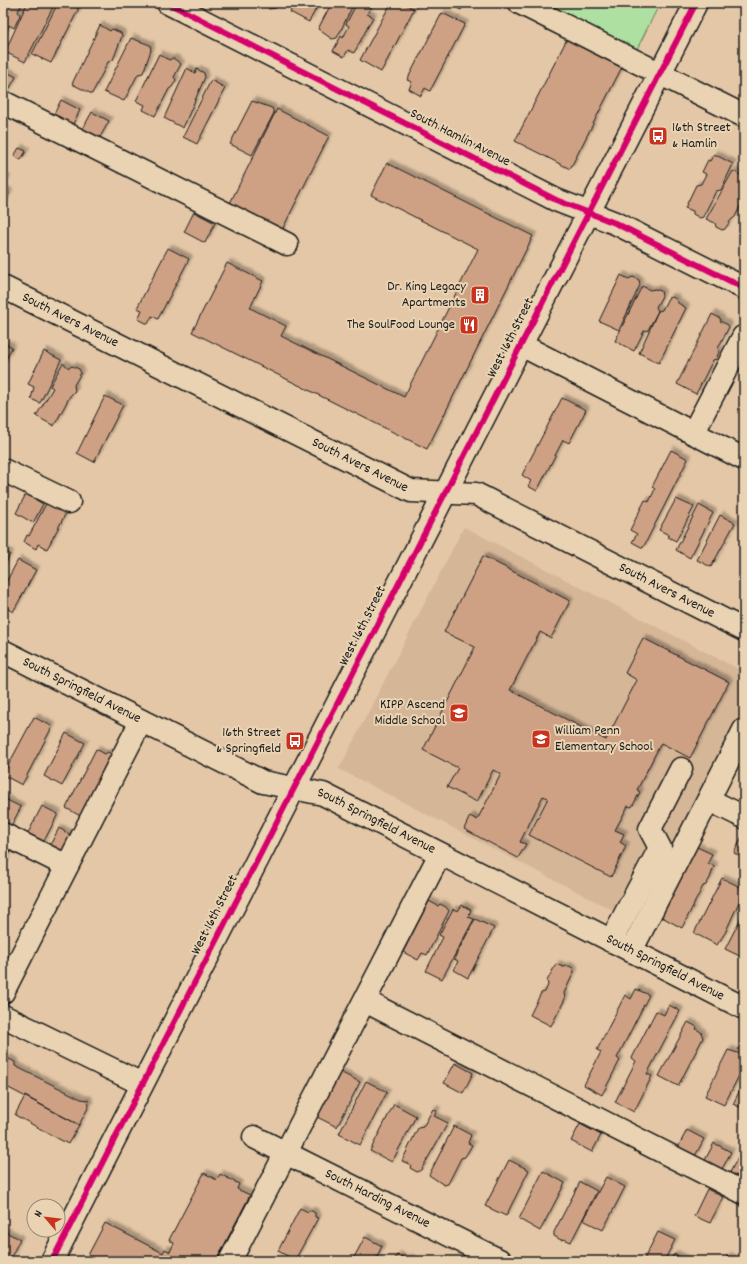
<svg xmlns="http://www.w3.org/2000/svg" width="747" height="1264" viewBox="0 0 747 1264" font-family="Dekko,sans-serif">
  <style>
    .built { fill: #d5b697 }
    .green { fill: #ade0a1; stroke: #647e5e }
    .building { fill: #cea184; stroke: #1c1c1c; filter: url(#shadow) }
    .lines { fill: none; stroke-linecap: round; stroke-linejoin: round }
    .minor-casing { stroke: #1c1c1c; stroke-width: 25 }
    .minor { stroke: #e9d3b2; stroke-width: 22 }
    .cycleway-casing { stroke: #e9d3b2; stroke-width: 8 }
    .cycleway { stroke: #d6006c; stroke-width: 6 }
    .labels { text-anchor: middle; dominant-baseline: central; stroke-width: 4; stroke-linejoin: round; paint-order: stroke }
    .poi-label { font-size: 14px; fill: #1c1c1c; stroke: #e9d3b2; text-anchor: end }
    .street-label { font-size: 14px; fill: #1c1c1c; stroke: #e9d3b2 }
  </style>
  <defs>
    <filter id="shadow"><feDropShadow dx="3.5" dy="-3.5" stdDeviation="1" flood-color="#0004"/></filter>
  </defs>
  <rect width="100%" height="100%" fill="#e4c7a6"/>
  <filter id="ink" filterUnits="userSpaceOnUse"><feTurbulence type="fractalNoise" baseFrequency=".025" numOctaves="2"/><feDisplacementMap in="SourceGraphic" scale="8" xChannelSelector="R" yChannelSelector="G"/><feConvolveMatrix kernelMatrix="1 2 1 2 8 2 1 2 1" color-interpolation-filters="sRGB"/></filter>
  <g filter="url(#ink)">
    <path class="built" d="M464 527 744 672V708L634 921 339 769Z"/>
    <path class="green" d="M551 3H660L635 53 549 6Z"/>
    <path class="building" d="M3 3H23L18 11 20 15 14 28 9 25 3 37Z
      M27 3H55L25 62 5 52Z
      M58 3 66 6 70 4 78 8V10L51 63 32 54Z
      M263 3H278L276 8 269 9Z
      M295 3H319L309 22 290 12Z
      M333 3H354L337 38 332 39 318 29 329 8Z
      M357 3H373L367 14 373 17 354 53 348 50 344 57 333 51 341 36 343 38 349 26 346 24Z
      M391 3H403L414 9 381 72 360 60Z
      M447 3H465L461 10Z
      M442 13 465 24 430 91 425 88 421 96 409 89 412 82 407 80Z
      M100 25 110 31 112 29 121 33 122 36 113 60 108 62 92 94 72 84Z
      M568 37 623 65 570 169 515 141Z
      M131 38 150 45 151 50 143 73 138 74 124 101 104 92Z
      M159 54 169 60 173 58 181 64 174 77 176 80 172 87 169 89 155 116 143 110 145 105 136 101Z
      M187 68 195 73 197 69 204 73 205 77 183 128 164 118Z
      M3 70 16 77 7 93 3 91Z
      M211 80 225 88 197 144 183 137Z
      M61 100 80 110 72 126 53 116Z
      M252 101 272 108 274 113 252 155 230 144Z
      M277 109 329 136 280 234 228 207Z
      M92 112 109 121 99 139 82 130Z
      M19 148 26 151 21 160 14 156Z
      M714 154 733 164 721 190 716 191 703 217 700 218 693 214V211L685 208 696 185 701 184 706 174 702 172 708 160 710 161Z
      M387 163 533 236 427 449 192 332 227 263 263 281 250 308 286 326 281 336 404 397 478 249 371 195Z
      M733 171 744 177V198L735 217 731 220 725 229 722 230 716 227 715 223 706 219Z
      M3 177 7 179 3 185Z
      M3 189 9 193 3 205Z
      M194 212 215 223 205 243 184 232Z
      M168 248 189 259 158 319 152 316 148 324 138 319 142 310 137 308Z
      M621 275 628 279 633 277 639 280 640 285 619 330 599 321Z
      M642 286 650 290 655 289 661 291 662 296 656 307 658 311 648 330 644 331 634 351 615 341Z
      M672 297 676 299 678 303 686 308 659 363 639 353 658 311 662 310 668 298Z
      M712 314 721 319 720 321 728 325 729 327 718 348 719 352 716 359 713 360 696 394 677 384Z
      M3 343 12 347 3 365Z
      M44 351 61 360 40 403 31 399 34 387 28 384Z
      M63 363 69 368 72 366 79 369 81 373 74 385 75 391 70 396 54 426 36 416 53 388 50 386Z
      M105 396 123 405 94 462 77 453Z
      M562 398 586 410 569 443 563 440 537 491 528 486 531 481 522 475Z
      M671 450 688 459 643 548 632 542 637 534 630 530 645 500 649 502 655 489 652 487Z
      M26 494 43 504 33 523 16 513Z
      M676 499 694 507 676 541 668 537 669 535 659 530Z
      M48 500 67 511 47 549 38 544 36 549 24 542 27 535 29 536Z
      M699 505 713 513 690 558 676 550Z
      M720 515 735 523 711 567 697 560Z
      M3 551 10 554 3 568Z
      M483 556 570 601 551 638 540 632 510 690 606 740 637 680 625 673 643 638 729 682 690 758 661 743 637 790 640 792 632 807 628 806 615 830 624 834 620 842 626 846 611 877 529 835 548 798 543 796 520 842 526 844 518 858 464 829 470 816 477 820 501 774 493 770 477 802 447 787 458 768 423 750 475 647 444 632Z
      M18 560 36 570 13 612 3 606V588Z
      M34 717 43 722 44 721 52 727 22 785 3 775Z
      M66 733 85 743 62 786 44 776Z
      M96 749 105 754 108 752 114 756 84 818 66 808Z
      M3 798 21 807 10 828 3 824Z
      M42 806 58 814 43 843 27 835Z
      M59 828 74 837 64 855 49 847Z
      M744 833V858L734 853Z
      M697 847 712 854 708 863 714 866 710 878 706 885 703 886 682 928 660 916 691 854 693 855Z
      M3 848 10 852 3 866Z
      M722 878 744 889V891L725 933 717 945 694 933Z
      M429 901 438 906 440 904 446 907 449 911 427 955 422 953 418 960 403 952Z
      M462 905 471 910 468 917 474 919 442 979 426 971 443 937 439 935 453 909 458 911Z
      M744 912V958L725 949Z
      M475 919 494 928 468 978 454 970 458 961 454 959Z
      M556 964 563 967 569 966 573 968 574 972 564 993 565 999 551 1026 530 1015 541 993 545 992 548 985 547 981Z
      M636 989 649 995 617 1058 620 1060 602 1095 584 1085 601 1052 597 1050 625 995 631 999Z
      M669 1005 680 1011 647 1074 652 1076 634 1112 615 1102 636 1061 632 1058 656 1011 664 1015Z
      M688 1022 697 1027 696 1029 701 1032 703 1038 678 1086 659 1076Z
      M728 1050 744 1055V1066L724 1105 705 1096Z
      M7 1058 15 1062V1066L81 1099 88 1100 89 1106 79 1125 3 1085V1060L6 1061Z
      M455 1063 473 1073 463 1093 444 1083Z
      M340 1072 360 1082 337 1127 317 1117Z
      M366 1081 387 1092 360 1145 339 1134Z
      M744 1082V1109L733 1104Z
      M25 1096 79 1125 68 1144 15 1115Z
      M394 1104 416 1116 392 1162 370 1151Z
      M433 1109 437 1111 434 1116 448 1123 421 1170 417 1172 410 1168 411 1165 402 1161 418 1128 423 1127Z
      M580 1124 601 1135 592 1152 571 1141Z
      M454 1126 471 1135 468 1143 472 1145 465 1157 461 1158 448 1184 444 1185 429 1175Z
      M687 1130 704 1139 694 1158 677 1149Z
      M714 1143 731 1152 721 1171 704 1162Z
      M744 1146V1186L727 1178Z
      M509 1160 529 1170 506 1216 485 1206Z
      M543 1171 565 1183 540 1231 519 1219Z
      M204 1173 217 1180 220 1174 239 1184 237 1189 250 1195 216 1261H85L105 1223 163 1253 165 1249 170 1252 174 1243 169 1240Z
      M606 1177 625 1187 603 1230 583 1220Z
      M580 1182 597 1191 571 1242 564 1239 561 1240 554 1236V1232Z
      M707 1189 723 1197 710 1223 694 1216Z
      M300 1208 308 1212 310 1210 315 1213V1217L318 1218 295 1260 278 1251Z
      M3 1231 20 1239 9 1261H3Z
      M658 1232 675 1240 664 1261H643Z
      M365 1237 382 1246 375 1261H352Z
      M674 1254 689 1261H670Z
      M397 1255 405 1259 409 1258 414 1261H394Z
      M727 1256 737 1261H724Z"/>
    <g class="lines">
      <defs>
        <g id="minor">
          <path d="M168 3 556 200 615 223 744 288"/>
          <path d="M520 3 744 116"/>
          <path d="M3 102 287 244"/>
          <path id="s1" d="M3 287 411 491 476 494 744 630"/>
          <path d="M521 345 744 459"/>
          <path d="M693 433 743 337"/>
          <path d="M3 470 69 502"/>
          <path id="s2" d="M3 651 263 782 323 794 744 1008"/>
          <path d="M709 800 744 817"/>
          <path d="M3 834 67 866"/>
          <path d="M611 941 660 848 650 829 681 769"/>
          <path d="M631 951 744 730"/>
          <path d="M3 992 141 721"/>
          <path d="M365 1001 744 1193"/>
          <path d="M3 1016 142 1084"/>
          <path id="s3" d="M254 1137 501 1261"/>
          <path d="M52 1261 696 3"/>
          <path d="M230 1261 440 854"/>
        </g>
      </defs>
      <use href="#minor" class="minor-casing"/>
      <use href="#minor" class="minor"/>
      <defs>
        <path id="cycleway" d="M168 3 556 200 615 223 744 288
          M52 1261 696 3"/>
      </defs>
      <use href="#cycleway" class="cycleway-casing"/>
      <use href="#cycleway" class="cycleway"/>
    </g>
  </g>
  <defs>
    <symbol id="bus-square" viewBox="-11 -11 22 22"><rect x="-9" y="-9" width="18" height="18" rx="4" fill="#c8321e" stroke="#e9d3b2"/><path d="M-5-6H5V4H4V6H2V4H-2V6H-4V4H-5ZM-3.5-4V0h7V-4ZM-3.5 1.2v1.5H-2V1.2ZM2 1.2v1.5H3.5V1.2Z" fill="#fff"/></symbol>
    <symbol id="building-square" viewBox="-11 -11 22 22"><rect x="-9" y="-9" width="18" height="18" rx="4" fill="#c8321e" stroke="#e9d3b2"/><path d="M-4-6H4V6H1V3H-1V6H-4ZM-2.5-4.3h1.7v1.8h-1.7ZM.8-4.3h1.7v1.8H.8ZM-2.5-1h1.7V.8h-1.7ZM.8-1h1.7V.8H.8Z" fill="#fff"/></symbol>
    <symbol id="restaurant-square" viewBox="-11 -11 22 22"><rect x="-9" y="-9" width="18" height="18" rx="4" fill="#c8321e" stroke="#e9d3b2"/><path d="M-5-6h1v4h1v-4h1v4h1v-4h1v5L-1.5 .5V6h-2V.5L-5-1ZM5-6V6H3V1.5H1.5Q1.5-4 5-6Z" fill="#fff"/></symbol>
    <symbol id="school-square" viewBox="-11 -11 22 22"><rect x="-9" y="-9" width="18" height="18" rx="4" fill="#c8321e" stroke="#e9d3b2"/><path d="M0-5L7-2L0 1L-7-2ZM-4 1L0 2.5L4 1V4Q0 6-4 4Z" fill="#fff"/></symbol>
  </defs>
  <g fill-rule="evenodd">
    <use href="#bus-square" x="647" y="125" width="22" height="22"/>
    <use href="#building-square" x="469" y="284" width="22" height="22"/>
    <use href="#restaurant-square" x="458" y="314" width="22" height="22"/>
    <use href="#school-square" x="448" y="702" width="22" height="22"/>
    <use href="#school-square" x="530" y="728" width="22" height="22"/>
    <use href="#bus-square" x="284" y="730" width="22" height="22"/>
  </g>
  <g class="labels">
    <g class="poi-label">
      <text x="672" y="128" text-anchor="start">16th Street<tspan x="672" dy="16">&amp; Hamlin</tspan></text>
      <text x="466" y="287">Dr. King Legacy<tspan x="466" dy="16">Apartments</tspan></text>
      <text x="455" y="325">The SoulFood Lounge</text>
      <text x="445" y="705">KIPP Ascend<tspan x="445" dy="16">Middle School</tspan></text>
      <text x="555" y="731" text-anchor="start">William Penn<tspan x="555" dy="16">Elementary School</tspan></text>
      <text x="281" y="733">16th Street<tspan x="281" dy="16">&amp; Springfield</tspan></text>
    </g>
    <g class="street-label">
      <text transform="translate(460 138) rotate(27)">South Hamlin Avenue</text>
      <text stroke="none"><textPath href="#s1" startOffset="75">South Avers Avenue</textPath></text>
      <text transform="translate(511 338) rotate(-63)">West 16th Street</text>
      <text stroke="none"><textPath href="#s1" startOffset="399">South Avers Avenue</textPath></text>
      <text stroke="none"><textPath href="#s1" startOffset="735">South Avers Avenue</textPath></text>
      <text transform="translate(363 626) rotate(-63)">West 16th Street</text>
      <text stroke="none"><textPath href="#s2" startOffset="88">South Springfield Avenue</textPath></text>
      <text stroke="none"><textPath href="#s2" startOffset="412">South Springfield Avenue</textPath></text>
      <text transform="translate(215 915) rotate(-63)">West 16th Street</text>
      <text stroke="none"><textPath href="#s2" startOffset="736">South Springfield Avenue</textPath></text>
      <text stroke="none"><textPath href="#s3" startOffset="138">South Harding Avenue</textPath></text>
    </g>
  </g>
  <rect width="747" height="1264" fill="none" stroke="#e9d3b2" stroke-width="16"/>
  <rect x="8" y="8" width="731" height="1248" fill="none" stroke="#1c1c1c" stroke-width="1.5" filter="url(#ink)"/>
  <g transform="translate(46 1218) rotate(298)"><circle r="19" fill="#e9d3b2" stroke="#978a76"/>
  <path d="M0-3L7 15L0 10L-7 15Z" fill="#c8321e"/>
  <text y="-6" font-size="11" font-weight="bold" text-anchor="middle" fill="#1c1c1c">N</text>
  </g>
</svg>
